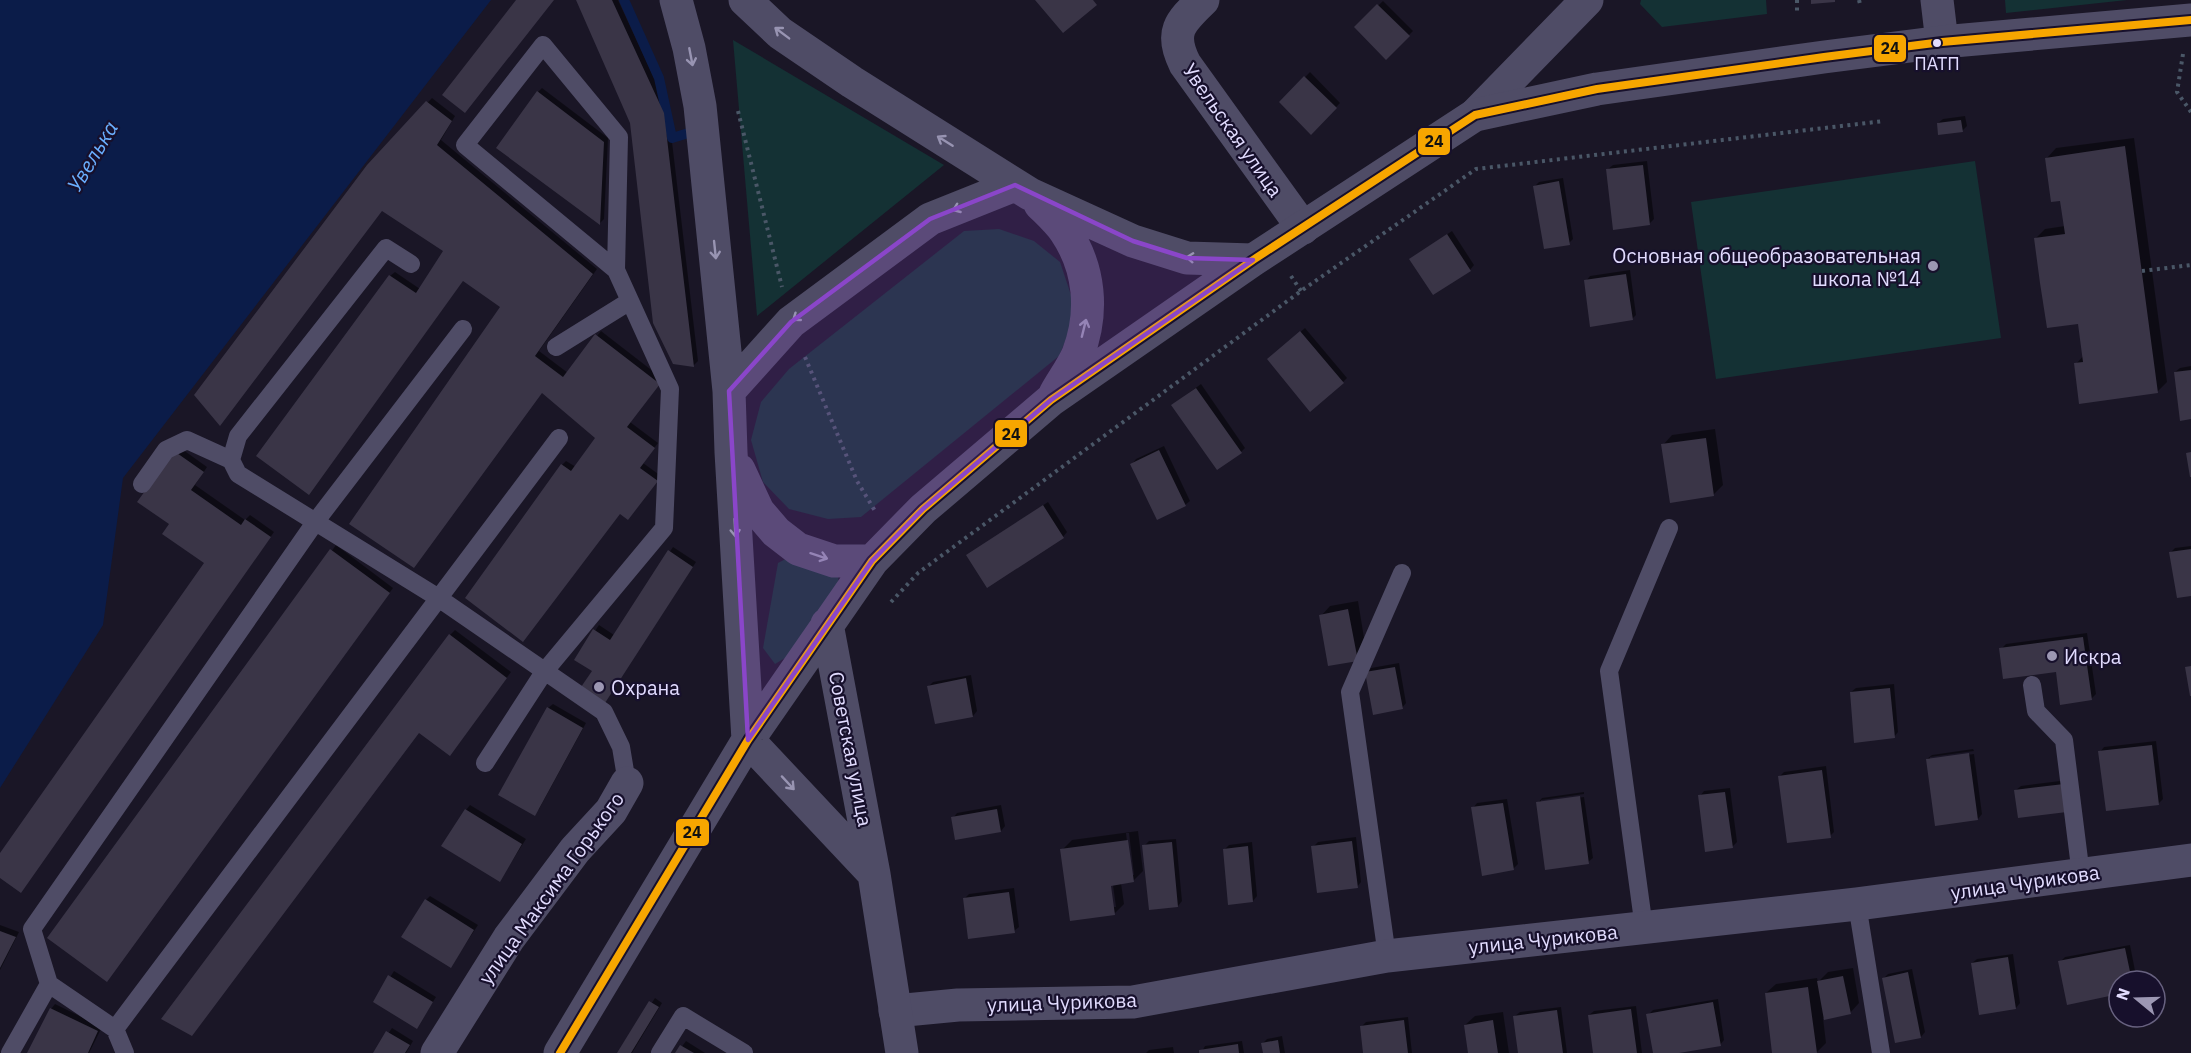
<svg xmlns="http://www.w3.org/2000/svg" width="2191" height="1053" viewBox="0 0 2191 1053" font-family="'IBM Plex Sans',sans-serif">
  <style>
    .green { fill: #143134 }
    .water { fill: #0b1c49 }
    .shadow { fill: #0007; fill-rule: evenodd }
    .lines { fill: none; stroke-linecap: round; stroke-linejoin: round }
    .stream { stroke: #0b1c49; stroke-width: 10 }
    .building { fill: #3a3547 }
    .path { stroke: #4a5767; stroke-width: 4; stroke-dasharray: 3 4.5; stroke-linecap: butt }
    .service { stroke: #4f4c66; stroke-width: 18 }
    .minor { stroke: #4f4c66; stroke-width: 33 }
    .tertiary { stroke: #4f4c66; stroke-width: 33 }
    .bus-1-casing { stroke: #17102c; stroke-width: 12 }
    .bus-1 { stroke: #f7a600; stroke-width: 8 }
    .oneway { stroke: #9894b2 }
    .marked { fill: #8a46c9; fill-opacity: 0.2; stroke: #8a46c9; stroke-width: 4.5; stroke-linejoin: round }
    .bus-dot { fill: #e2dcff; stroke: #17102c; stroke-width: 2 }
    .poi-dot { fill: #9c97b3; stroke: #17102c; stroke-width: 2 }
    .labels { text-anchor: middle; dominant-baseline: central; stroke-width: 4.5; stroke-linejoin: round; paint-order: stroke }
    .bus-label { font-size: 18px; fill: #e2dcff; stroke: #17102c }
    .street-label { font-size: 20px; fill: #e2dcff; stroke: #17102c }
    .poi-label { font-size: 20px; fill: #e2dcff; stroke: #17102c; text-anchor: start }
    .water-label { font-size: 21px; font-style: italic; fill: #6aafff; stroke: #17102c }
    .line-badge { stroke: #17102c; stroke-width: 2 }
    .pale-badge-label { font-size: 16px; text-anchor: middle; font-weight: bold; fill: #111 }
  </style>
  <rect width="100%" height="100%" fill="#1a1626"/>
  <path class="green" d="M1641 0H1766L1767 14 1662 27 1640 4Z
    M2005 0H2127L2006 13Z
    M733 40 944 165 757 316Z
    M1975 161 2001 338 1716 379 1691 202Z
    M999 229 1034 241 1060 262 1072 298 1071 328 1059 356 861 517 828 519 789 509 763 482 751 440 761 402 789 369 964 231Z
    M793 555 838 574 839 587 790 655 775 664 763 648 778 563Z"/>
  <path class="water" d="M0 0H491L123 478 103 625 0 788Z"/>
  <path class="shadow" d="M578 0H618L668 108 698 361 694 365 674 362 632 122Z
    M1383 1 1413 31 1386 58 1356 27Z
    M1310 72 1340 103 1311 133 1281 102Z
    M542 88 608 138 604 219 600 223 538 92Z
    M432 98 455 116 441 140 597 269 539 351 568 373 601 331 663 379 630 422 658 443 643 463 661 476 632 514 562 465 566 461 576 467 597 437 542 391 502 306 464 279 313 488 390 276 395 272 420 289 445 251 368 166Z
    M1965 116 1967 126 1962 131 1938 123 1943 119Z
    M2134 138 2167 382 2158 391 2076 364 2084 355 2079 322 2036 238 2045 229 2065 226 2061 199 2047 158 2056 148Z
    M1647 161 1654 219 1649 224 1608 169 1613 165Z
    M1563 178 1573 239 1569 243 1535 186 1539 182Z
    M1452 231 1474 265 1470 270 1411 259Z
    M1630 270 1636 315 1632 319 1586 281 1590 276Z
    M1305 328 1347 378 1343 382 1273 355Z
    M2191 366V418L2175 372 2180 368Z
    M1201 384 1245 448 1241 452 1178 401Z
    M1715 429 1723 485 1713 495 1663 445 1672 435Z
    M1164 446 1190 501 1185 505 1132 464 1136 459Z
    M179 447 207 467 195 485 245 520 250 515 274 532 21 891 0 877V855L206 563 171 524 139 502Z
    M1048 502 1067 532 1063 537 968 555Z
    M336 545 393 588 111 975 49 937Z
    M2191 546V594L2170 553 2175 548Z
    M673 547 696 562 605 701 594 671 576 659 599 625 614 635Z
    M1358 601 1366 650 1357 659 1321 616 1330 606Z
    M455 630 511 672 454 750 419 732 450 635Z
    M2087 633 2096 694 2091 699 2057 670 2001 649 2006 644Z
    M1399 663 1406 703 1402 708 1367 673 1371 668Z
    M971 675 977 711 973 716 929 686 933 682Z
    M1894 684 1898 732 1894 737 1851 692 1856 688Z
    M553 704 586 723 539 809 534 814 548 708Z
    M2156 741 2163 799 2158 804 2100 752 2104 747Z
    M1973 749 1974 751 1930 757V760L1974 754 1982 814 1978 819 1927 759 1932 755Z
    M1826 766 1834 832 1830 836 1780 776 1784 772Z
    M2068 780 2019 817 2016 790 2021 786Z
    M1730 788 1737 842 1732 847 1700 796 1704 791Z
    M1584 792V794L1541 800V803L1584 797 1593 858 1588 862 1538 803 1542 798Z
    M1507 799 1518 864 1513 869 1473 808 1477 803Z
    M470 805 526 839 500 880 466 810Z
    M1001 805 1005 826 1001 831 953 818 957 813Z
    M1138 831 1143 871 1133 881 1121 883 1124 904 1115 913 1062 850 1072 840ZM1126 833H1129L1134 875H1131ZM1109 878H1112L1116 907H1113Z
    M1356 837 1361 882 1357 887 1313 847 1318 842Z
    M1176 839 1182 901 1178 906 1144 846 1149 841Z
    M1252 842 1257 896 1253 901 1224 850 1229 845Z
    M1014 888 1019 927 1014 931 964 899 969 894Z
    M430 896 478 925 451 966 426 900Z
    M0 925 19 932 0 970Z
    M2130 945 2137 981H2119V993L2060 962 2065 957Z
    M2013 954 2020 1003 2016 1008 1972 963 1977 959Z
    M1853 968 1859 1003 1850 1013 1823 1018 1826 1043 1816 1053H1774L1766 993 1776 984 1817 978 1818 982 1828 972Z
    M1912 969 1925 1032 1921 1037 1884 978 1888 974Z
    M394 971 436 997 417 1027 375 1001Z
    M655 998 662 1003 632 1053H619Z
    M1718 999 1724 1040 1720 1045 1670 1053H1655L1648 1015 1653 1010Z
    M55 1004 102 1027 89 1053H28L51 1009Z
    M1636 1006 1642 1053H1594L1589 1015 1594 1011Z
    M1561 1007 1567 1053H1520L1515 1016 1520 1012Z
    M1503 1012 1509 1053H1469L1465 1025 1475 1016Z
    M1408 1017 1412 1053H1365L1361 1027 1366 1022Z
    M392 1028 413 1041 406 1053H375Z
    M1282 1036 1285 1053H1264L1262 1044 1267 1039Z
    M686 1041 705 1053H677Z
    M1242 1041 1244 1053H1201L1205 1046Z
    M1173 1047 1174 1053H1146L1149 1050Z"/>
  <g class="lines">
    <path class="stream" d="M624 0 659 78 672 138 692 132"/>
  </g>
  <path class="building" d="M516 0H554L465 113 442 95Z
    M576 0H612L664 113 694 367 673 364 653 323 630 123Z
    M1035 0H1093L1097 5 1063 33Z
    M1811 0H1835V2L1811 4Z
    M1377 4 1410 36 1386 60 1354 27Z
    M1304 76 1337 108 1311 135 1279 102Z
    M537 91 604 142 600 225 496 148Z
    M426 101 452 121 437 145 593 274 535 356 563 377 595 334 660 384 627 427 655 448 640 468 658 481 628 520 620 514 523 642 465 598 561 464 571 471 595 438 542 393 414 568 349 524 500 307 463 281 309 495 256 456 389 275 416 293 443 251 382 211 220 426 194 395 367 165Z
    M1961 120 1963 132 1938 135 1937 123Z
    M2125 146 2158 393 2079 404 2074 363 2083 362 2078 324 2047 328 2040 283 2034 238 2065 234 2060 201 2051 202 2045 158Z
    M1643 165 1650 225 1613 230 1606 169Z
    M1559 181 1570 245 1544 249 1533 186Z
    M1447 234 1471 271 1433 295 1409 259Z
    M1626 274 1633 320 1590 327 1584 280Z
    M1300 331 1344 383 1310 412 1267 359Z
    M2191 370V419L2180 421 2174 372Z
    M1196 388 1242 453 1217 470 1171 405Z
    M1706 438 1714 496 1670 503 1661 444Z
    M1159 450 1186 506 1157 520 1130 464Z
    M174 451 204 472 191 490 241 525 245 519 271 537 21 893 0 878V853L204 563 162 534 169 524 137 502Z
    M2191 452V477H2190L2186 453Z
    M1043 505 1064 538 987 588 966 555Z
    M330 549 390 593 107 982 47 938Z
    M2191 549V596L2177 598 2169 552Z
    M668 550 693 567 605 703 581 687 592 671 574 660 593 629 610 640Z
    M1348 609 1358 661 1328 666 1319 615Z
    M449 634 507 678 450 756 419 733 192 1036 161 1019Z
    M2083 637 2092 700 2060 705 2056 672 2003 679 1999 648Z
    M2191 666V696H2190L2185 667Z
    M1395 667 1403 709 1373 715 1365 672Z
    M966 678 973 717 935 724 927 686Z
    M1890 688 1895 738 1854 743 1850 692Z
    M547 707 583 728 535 816 498 795Z
    M2152 745 2159 805 2106 811 2098 751Z
    M1969 753 1978 820 1935 826 1926 759Z
    M1822 770 1831 838 1787 843 1778 776Z
    M2064 784 2067 812 2018 818 2014 790Z
    M1725 792 1733 848 1705 852 1698 795Z
    M1580 796 1589 864 1545 870 1536 802Z
    M1503 803 1514 870 1482 876 1471 807Z
    M465 809 522 844 500 882 441 846Z
    M997 809 1001 832 955 840 951 817Z
    M1128 840 1134 882 1111 886 1115 915 1070 921 1060 849Z
    M1352 841 1358 888 1317 893 1311 846Z
    M1172 842 1178 907 1149 910 1142 845Z
    M1248 846 1253 902 1228 905 1223 849Z
    M1009 892 1015 933 968 939 963 898Z
    M425 899 474 930 451 968 401 937Z
    M0 931 16 937 0 968Z
    M2125 948 2132 981H2119V994L2067 1005 2058 961Z
    M2008 957 2016 1009 1979 1015 1971 963Z
    M1908 972 1921 1038 1895 1043 1882 978Z
    M388 975 433 1002 417 1029 373 1002Z
    M1843 976 1851 1014 1824 1020 1817 981Z
    M1808 987 1817 1053H1772L1765 993Z
    M649 1001 659 1007 631 1053H617Z
    M1713 1002 1721 1046 1679 1053H1653L1646 1014Z
    M50 1008 98 1031 88 1053H27Z
    M1631 1009 1637 1053H1593L1588 1015Z
    M1557 1010 1563 1053H1518L1513 1016Z
    M1404 1020 1408 1053H1363L1360 1026Z
    M1493 1020 1498 1053H1468L1464 1025Z
    M386 1031 410 1045 405 1053H373Z
    M1278 1040 1280 1053H1263L1261 1043Z
    M1238 1044 1239 1053H1199V1050Z
    M680 1045 694 1053H675Z"/>
  <g class="lines">
    <path class="path" d="M1797 0V12
      M1859 0 1860 4
      M2183 54 2177 92 2191 112
      M738 111 782 287
      M2142 271 2191 265
      M1291 276 1301 291
      M805 357 857 481 875 511
      M891 602 918 573 1301 291 1476 169 1884 121"/>
    <path class="service" d="M411 264 386 248 238 436 231 460 238 474 437 597 604 712 621 747 627 783
      M556 347 630 301
      M142 484 166 450 187 440 231 460
      M2032 685 2036 711 2064 740 2081 875
      M485 763 544 672 664 528 670 389 616 270 465 145 543 45 619 137 616 270
      M1857 904 1881 1053
      M1644 928 1609 671 1669 528
      M1387 956 1350 692 1402 573
      M49 984 115 1029 125 1053
      M115 1029 559 438
      M10 1053 49 984 32 929 316 521 463 329
      M660 1053 683 1016 744 1053"/>
    <path class="minor" d="M1203 0C1180 22 1169 32 1185 64L1303 228
      M1937 0 1942 42
      M1475 115 1587 0
      M895 1011 958 1005 1133 1002 1387 956 1857 904 2191 860
      M437 1053 509 938 575 850 611 811 627 783"/>
    <path class="tertiary" d="M676 0 689 48 700 106 729 391 731 452 748 740 874 874
      M745 0 780 33 852 82 1030 194 1133 241 1187 258 1253 260
      M1040 204C1048 212 1058 221 1065 231 1090 268 1094 312 1078 354 1072 368 1062 381 1055 394
      M729 391 791 322 930 219 1015 185
      M739 470 758 511 776 532 798 549 834 561H872
      M827 624 874 874 902 1053
      M560 1053 748 740 872 561 923 509 1051 400 1253 260 1475 115 1597 89 1824 57 1942 42 2191 20"/>
    <defs>
      <path id="bus-1" d="M560 1053 748 740 872 561 923 509 1051 400 1253 260 1475 115 1597 89 1824 57 1942 42 2191 20"/>
    </defs>
    <use href="#bus-1" class="bus-1-casing"/>
    <use href="#bus-1" class="bus-1"/>
  </g>
  <defs><path id="oneway-shaft" d="M-6 0H5M1.5-3L5.5 0L1.5 3" fill="none" stroke-width="1.6" stroke-linecap="round" stroke-linejoin="round" transform="scale(1.5)"/></defs>
  <g class="oneway">
    <use href="#oneway-shaft" transform="translate(782 33) rotate(-143)"/>
    <use href="#oneway-shaft" transform="translate(691 57) rotate(79)"/>
    <use href="#oneway-shaft" transform="translate(945 141) rotate(-148)"/>
    <use href="#oneway-shaft" transform="translate(961 207) rotate(158)"/>
    <use href="#oneway-shaft" transform="translate(715 250) rotate(84)"/>
    <use href="#oneway-shaft" transform="translate(1195 258) rotate(-175)"/>
    <use href="#oneway-shaft" transform="translate(800 315) rotate(144)"/>
    <use href="#oneway-shaft" transform="translate(1084 328) rotate(-76)"/>
    <use href="#oneway-shaft" transform="translate(735 528) rotate(87)"/>
    <use href="#oneway-shaft" transform="translate(819 556) rotate(18)"/>
    <use href="#oneway-shaft" transform="translate(788 783) rotate(47)"/>
  </g>
  <path class="marked" d="M1015 185 1133 241 1187 258 1253 260 1051 400 923 509 872 561 748 740 729 391 791 322 930 219Z"/>
  <circle class="bus-dot" cx="1937" cy="43" r="5"/>
  <g class="poi-dot">
    <circle cx="1933" cy="266" r="6"/>
    <circle cx="2052" cy="656" r="6"/>
    <circle cx="599" cy="687" r="6"/>
  </g>
  <g class="labels">
    <g class="bus-label">
      <text x="1937" y="63">ПАТП</text>
    </g>
    <g class="street-label">
      <text transform="translate(1233 130) rotate(55)">Увельская улица</text>
      <text transform="translate(851 749) rotate(79)">Советская улица</text>
      <text transform="translate(2025 882) rotate(-8)">улица Чурикова</text>
      <text transform="translate(551 888) rotate(-54)">улица Максима Горького</text>
      <text transform="translate(1543 939) rotate(-6)">улица Чурикова</text>
      <text transform="translate(1062 1002) rotate(-2)">улица Чурикова</text>
    </g>
    <g class="poi-label">
      <text x="1921" y="255" text-anchor="end">Основная общеобразовательная<tspan x="1921" dy="23">школа №14</tspan></text>
      <text x="2064" y="656">Искра</text>
      <text x="611" y="687">Охрана</text>
    </g>
    <g class="water-label">
      <text transform="translate(92 156) rotate(-59)">Увелька</text>
    </g>
  </g>
  <g class="line-badge">
    <rect x="1873" y="34" width="34" height="29" rx="6" fill="#f7a600"/>
    <rect x="1417" y="127" width="34" height="29" rx="6" fill="#f7a600"/>
    <rect x="994" y="419" width="34" height="29" rx="6" fill="#f7a600"/>
    <rect x="675" y="818" width="35" height="29" rx="6" fill="#f7a600"/>
  </g>
  <g class="pale-badge-label">
    <text x="1890" y="54">24</text>
    <text x="1434" y="147">24</text>
    <text x="1011" y="440">24</text>
    <text x="692" y="838">24</text>
  </g>
  <g transform="translate(2137 999) rotate(289)"><circle r="28" fill="#17102c" stroke="#686280" stroke-width="1.5"/>
  <path d="M0-4.5L10 22L0 15L-10 22Z" fill="#9c97b3"/>
  <text y="-9" font-size="16" font-weight="bold" text-anchor="middle" fill="#e2dcff">N</text>
  </g>
</svg>
